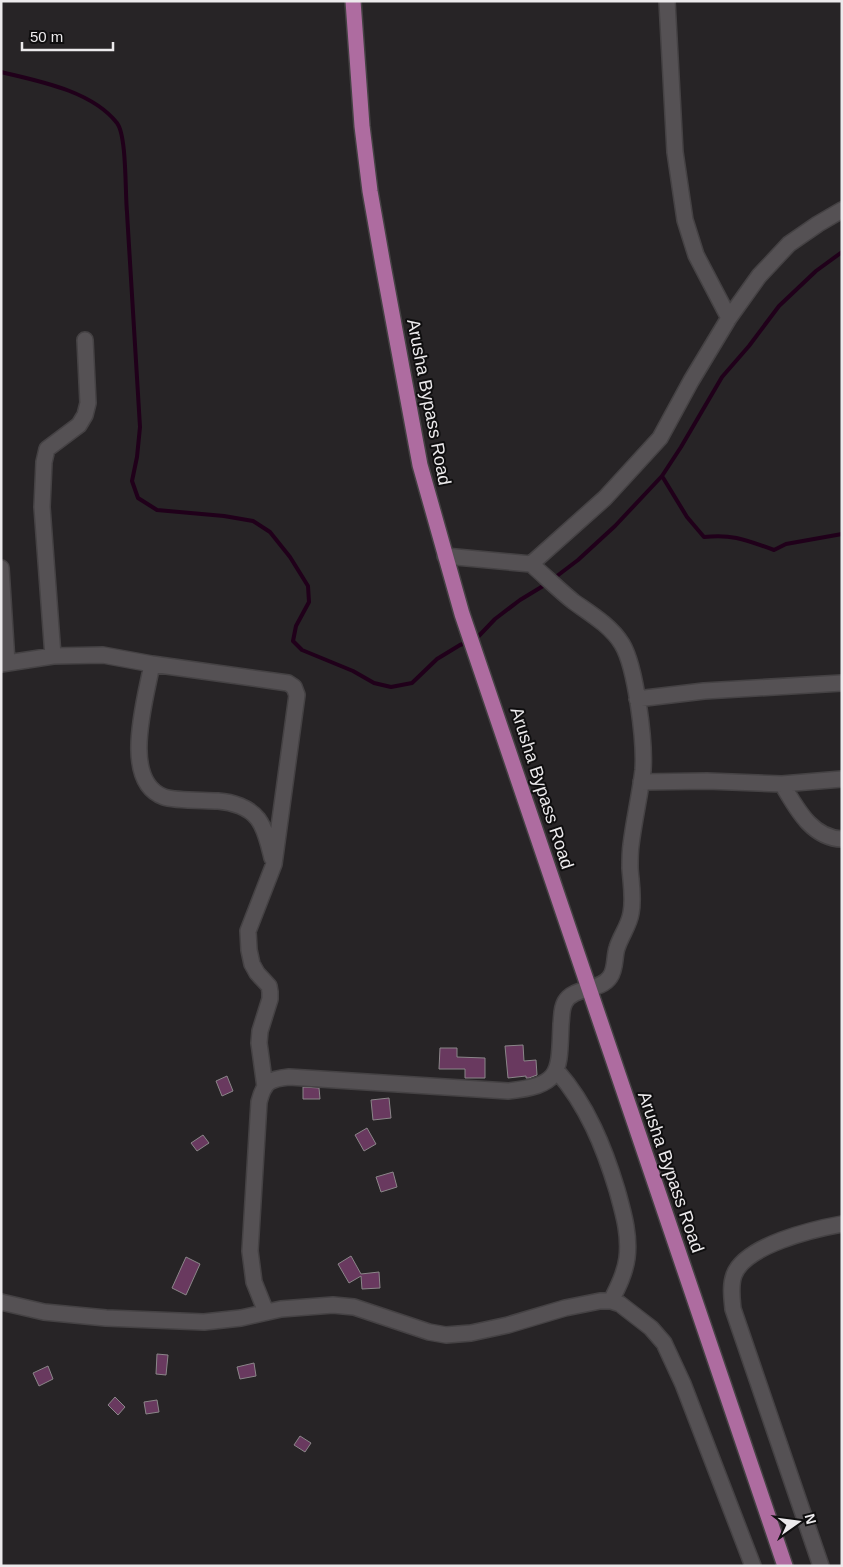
<svg xmlns="http://www.w3.org/2000/svg" width="843" height="1567" viewBox="0 0 843 1567" font-family="Arial,sans-serif">
  <style>
    .lines { fill: none; stroke-linecap: round; stroke-linejoin: round }
    .stream { stroke: #20001a; stroke-width: 4 }
    .building { fill: #69395f; stroke: #8b8689 }
    .minor-casing { stroke: #454244; stroke-width: 18 }
    .major-casing { stroke: #454244; stroke-width: 18 }
    .minor { stroke: #555154; stroke-width: 15 }
    .major { stroke: #ae6ca0; stroke-width: 15 }
    .labels { text-anchor: middle; dominant-baseline: central; stroke-width: 4; stroke-linejoin: round; paint-order: stroke }
    .street-label { font-size: 18px; fill: #eceaec; stroke: #0f0e0f }
  </style>
  <rect width="100%" height="100%" fill="#272426"/>
  <g class="lines">
    <path class="stream" d="M1 72C39 81 92 91 117 123 127 136 125 194 127 212 131 284 136 356 140 427L137 457 132 481 138 498 157 510 224 516 253 521 270 532 290 557 308 586 309 602 296 626 293 641 302 650 353 671 374 683 391 687 412 683 437 659 460 645 469 642
      M662 476 687 517 704 537C734 534 746 540 774 550L786 544 842 534
      M553 579 578 560 615 526 662 476 681 447 722 377 749 346 779 306 816 271 842 252
      M475 640 495 619 520 600 548 583"/>
  </g>
  <path class="building" d="M523 1045 524 1061 536 1060 537 1075 529 1078H526V1076L508 1078 505 1046Z
    M440 1048H457V1057L485 1058V1078H465V1069H439Z
    M227 1076 233 1091 222 1096 216 1081Z
    M303 1087 319 1088 320 1099H303Z
    M389 1098 391 1118 373 1120 371 1100Z
    M367 1128 376 1144 364 1151 355 1135Z
    M203 1135 209 1143 197 1151 191 1143Z
    M393 1172 397 1187 381 1192 376 1177Z
    M351 1256 361 1274 379 1272 380 1288 362 1289 361 1276 349 1283 338 1264Z
    M186 1257 200 1264 186 1295 172 1288Z
    M157 1354 168 1355 166 1375 156 1374Z
    M254 1363 256 1376 240 1379 237 1367Z
    M48 1366 53 1379 39 1386 33 1373Z
    M115 1397 125 1407 118 1415 108 1405Z
    M157 1400 159 1412 146 1414 144 1402Z
    M300 1436 311 1443 305 1452 294 1445Z"/>
  <g class="lines">
    <defs>
      <path id="minor" d="M667 1 675 152 685 220 696 255 729 318
        M445 556 531 564 605 498 660 438 691 381 729 318 759 276 789 244 818 224 842 210
        M1 568 7 663
        M53 656 42 507 44 462 47 449 79 425 85 415 88 403 85 340
        M1 664 53 656 103 655 152 664 288 683 294 687 297 695 274 864 248 931 249 950 252 964 257 973 269 986 270 992V999L260 1031 259 1043 265 1087
        M152 664C146 698 120 781 164 797 175 801 205 800 218 801 232 802 249 807 258 819 266 830 269 846 272 858
        M637 699 704 691 842 683
        M641 782 707 781 782 784 842 779
        M782 784C796 807 811 838 842 839
        M557 1071C587 1105 604 1147 617 1190 623 1212 630 1234 627 1258 625 1273 618 1287 611 1301
        M1 1302 44 1312 106 1318 204 1322 241 1318 281 1309 333 1305 354 1307 429 1332 446 1335 471 1333 508 1325 565 1308 600 1301H611L620 1304 651 1328 664 1343 683 1384 753 1566
        M266 1312 254 1282 250 1251 259 1102C264 1082 269 1079 289 1077L508 1091C562 1085 559 1073 561 1024 562 1017 561 1009 565 1002 574 986 600 992 610 977 616 969 614 957 617 948 621 935 629 926 631 913 634 898 631 883 630 868 630 860 630 852 631 845 634 820 640 795 643 770 645 742 636 667 622 644 611 626 591 614 574 602 559 590 546 577 531 564
        M821 1566 733 1309C732 1298 730 1286 734 1275 745 1245 814 1229 842 1224"/>
      <path id="major" d="M353 1 362 126 370 191 383 265 420 465 462 614 785 1566"/>
    </defs>
    <use href="#minor" class="minor-casing"/>
    <use href="#major" class="major-casing"/>
    <use href="#minor" class="minor"/>
    <use href="#major" class="major"/>
  </g>
  <g class="labels">
    <g class="street-label">
      <text transform="translate(429 402) rotate(79)">Arusha Bypass Road</text>
      <text transform="translate(542 788) rotate(72)">Arusha Bypass Road</text>
      <text transform="translate(671 1172) rotate(71)">Arusha Bypass Road</text>
    </g>
  </g>
  <rect width="843" height="1567" fill="none" stroke="#eceaec" stroke-width="5"/>
  <g transform="translate(798 1522) rotate(76)" stroke="#0f0e0f" stroke-width="4" paint-order="stroke">
  <path d="M0-4L9 19L0 12L-9 19Z" fill="#eceaec"/>
  <text y="-8" font-size="14" font-weight="bold" text-anchor="middle" fill="#eceaec">N</text>
  </g>
  <path d="M22 42v8h91v-8" fill="none" stroke="#eceaec" stroke-width="2.5"/>
  <text x="30" y="42" font-size="15" fill="#eceaec" stroke="#0f0e0f" stroke-width="4" paint-order="stroke">50 m</text>
</svg>
